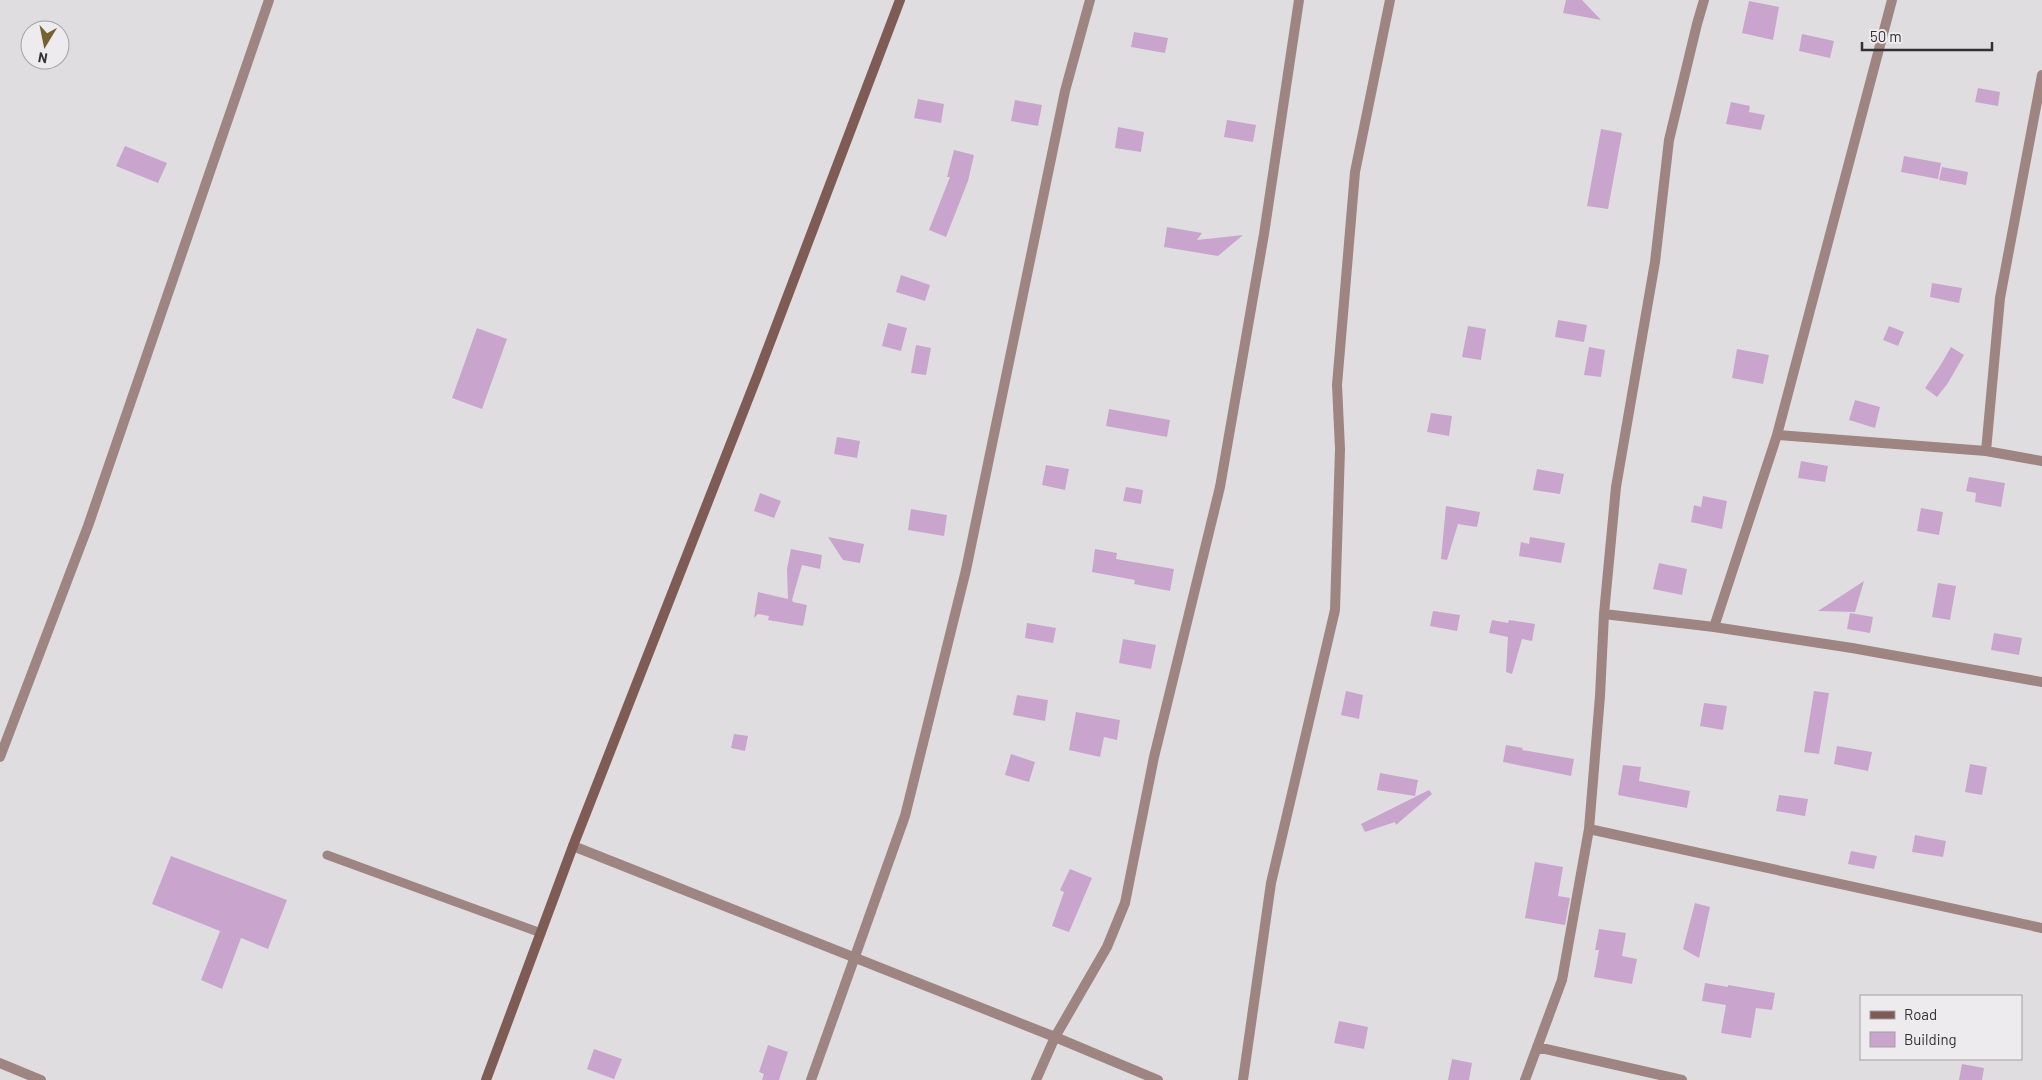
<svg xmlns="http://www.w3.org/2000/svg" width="2042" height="1080" viewBox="0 0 2042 1080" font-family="Barlow,sans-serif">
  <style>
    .building { fill: #c9a5ce }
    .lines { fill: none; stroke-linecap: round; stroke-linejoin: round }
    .lane { stroke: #9e8581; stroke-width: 9 }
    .street { stroke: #9e8581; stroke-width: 10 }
    .secondary { stroke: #7e5b55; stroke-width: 10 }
  </style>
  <rect width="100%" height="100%" fill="#e0dde1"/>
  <path class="building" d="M1566 0H1582L1601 20 1563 13Z
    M1749 1 1779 7 1773 40 1742 33Z
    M1134 32 1168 38 1165 53 1131 47Z
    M1802 34 1834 41 1830 58 1799 51Z
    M1978 88 2000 92 1998 106 1975 102Z
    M918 99 944 104 941 123 914 118Z
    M1015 100 1042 105 1038 126 1011 121Z
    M1731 102 1750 106 1749 112 1765 115 1761 130 1726 124Z
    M1227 120 1256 125 1253 142 1224 137Z
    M1118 127 1144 132 1141 152 1115 148Z
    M1601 129 1622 133 1608 209 1587 206Z
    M125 146 167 163 158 183 116 166Z
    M954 150 974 155 968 181 946 237 929 230 950 177H947Z
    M1904 156 1941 163 1938 179 1901 172Z
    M1942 167 1968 172 1966 185 1939 180Z
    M1167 227 1202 233 1197 240 1243 235 1218 256 1164 247Z
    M901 275 930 285 925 301 896 292Z
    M1932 283 1962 288 1959 303 1930 297Z
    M1558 320 1587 325 1584 342 1555 337Z
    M888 323 907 328 901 351 882 346Z
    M1468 326 1486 329 1481 360 1462 357Z
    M1889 326 1904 332 1898 346 1883 340Z
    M477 328 507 339 482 409 452 398Z
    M916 345 931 348 926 375 911 373Z
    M1589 347 1605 350 1601 377 1584 375Z
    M1951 347 1964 355 1948 383 1937 397 1925 388 1940 366Z
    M1737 349 1769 355 1763 384 1732 378Z
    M1855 400 1880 407 1875 428 1849 420Z
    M1109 409 1170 420 1167 437 1106 426Z
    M1431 413 1452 416 1449 436 1427 432Z
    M837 437 860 441 857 458 834 454Z
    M1801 461 1828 466 1825 482 1798 478Z
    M1046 465 1069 469 1065 490 1042 485Z
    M1537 469 1564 474 1560 494 1533 490Z
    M1969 477 2005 483 2001 507 1975 502 1976 493 1966 491Z
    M1126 487 1143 490 1141 504 1123 501Z
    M760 493 781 501 774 518 754 511Z
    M1703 496 1727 501 1722 529 1691 522 1694 505 1701 507Z
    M1446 506 1480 512 1477 527 1458 524 1447 560 1441 559Z
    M1921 508 1943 512 1939 535 1917 531Z
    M911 509 947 515 944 536 908 530Z
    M828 537 864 544 860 563 843 560Z
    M1530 537 1565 543 1561 563 1519 556 1521 542 1529 544Z
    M791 549 822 555 820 569 802 565 792 600 793 602 807 605 803 626 768 620 769 616 758 614 754 618 758 592 788 599 787 569Z
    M1095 549 1117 553 1116 559 1174 569 1170 591 1134 584 1135 580 1092 572Z
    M1659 563 1687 569 1682 595 1653 589Z
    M1864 581 1855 612 1818 611Z
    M1938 583 1956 586 1950 620 1932 617Z
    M1433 611 1460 615 1457 631 1430 626Z
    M1850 613 1873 617 1870 633 1847 629Z
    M1492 620 1508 623 1509 620 1535 624 1532 641 1522 639 1512 674 1506 672 1508 637 1489 633Z
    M1027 623 1056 628 1053 643 1025 638Z
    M1994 633 2022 638 2019 655 1991 650Z
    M1123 639 1156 645 1151 669 1119 663Z
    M1346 691 1363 695 1359 719 1341 715Z
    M1814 691 1829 693 1819 754 1804 752Z
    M1017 695 1048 700 1045 721 1013 715Z
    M1704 703 1727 706 1723 730 1700 726Z
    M1076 712 1120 720 1117 740 1104 737 1100 757 1069 750Z
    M734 734 748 736 745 751 731 748Z
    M1506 745 1523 748 1522 750 1574 759 1571 776 1503 762Z
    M1837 746 1872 752 1868 771 1834 764Z
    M1011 754 1035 762 1029 782 1005 775Z
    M1970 764 1987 767 1982 795 1965 792Z
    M1623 765 1641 767 1639 781 1690 791 1687 808 1618 795Z
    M1380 773 1418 780 1415 796 1377 790Z
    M1429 790 1432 794 1396 825 1395 822 1365 832 1361 824Z
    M1779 795 1808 799 1805 816 1776 811Z
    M1915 835 1946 841 1943 857 1912 852Z
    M1851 851 1877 856 1874 869 1848 864Z
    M171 856 287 900 268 949 241 938 222 989 201 980 220 931 152 904Z
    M1535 862 1563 867 1558 896 1570 898 1565 925 1525 918Z
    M1070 869 1092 878 1069 932 1052 926 1064 892 1060 890Z
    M1695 903 1710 907 1699 958 1683 949Z
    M1599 929 1626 933 1622 956 1637 959 1632 984 1594 977 1599 950H1595Z
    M1705 983 1728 987V985L1775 993 1772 1010 1756 1008 1751 1038 1721 1033 1726 1005 1702 1001Z
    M1339 1021 1368 1027 1364 1049 1334 1043Z
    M768 1045 788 1052 779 1080H762L764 1074 759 1072Z
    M594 1049 622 1059 614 1079 587 1069Z
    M1452 1059 1472 1063 1469 1080H1448Z
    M1962 1064 1984 1068 1982 1080H1959Z"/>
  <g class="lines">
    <path class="lane" d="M327 855 541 933"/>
    <path class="street" d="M1777 435 1986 451 2042 461
      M1986 451 2000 298 2042 75
      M1604 614 1714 627 1852 648 2042 682
      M1714 627 1777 435 1892 0
      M0 757 88 526 269 0
      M1589 829 2042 928
      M573 846 1055 1037 1158 1080
      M1537 1047 1682 1080
      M0 1063 41 1080
      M811 1080 905 816 966 570 1065 91 1090 0
      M1036 1080 1055 1037 1107 947 1125 903 1154 757 1220 487 1264 234 1299 0
      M1243 1080 1271 883 1335 610 1340 449 1337 385 1355 172 1390 0
      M1525 1080 1562 980 1589 829 1600 696 1604 614 1616 487 1655 262 1669 140 1697 24 1704 0"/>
    <path class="secondary" d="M486 1080 573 846 758 374 900 0"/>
  </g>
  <rect x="1860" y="995" width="162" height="65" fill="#eeebee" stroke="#a3a1a3"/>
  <rect x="1870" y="1011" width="25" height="8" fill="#7e5b55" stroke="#a3a1a3"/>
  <text x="1904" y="1020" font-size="15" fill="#333233">Road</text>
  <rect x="1870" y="1032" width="25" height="15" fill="#c9a5ce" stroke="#a3a1a3"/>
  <text x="1904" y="1045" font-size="15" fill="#333233">Building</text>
  <g transform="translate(45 45) rotate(190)"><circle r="24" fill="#eeebee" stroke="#a3a1a3"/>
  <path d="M0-4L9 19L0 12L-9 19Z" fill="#776131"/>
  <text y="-8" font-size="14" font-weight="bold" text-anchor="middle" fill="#333233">N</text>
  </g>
  <path d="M1862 42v8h130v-8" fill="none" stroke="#333233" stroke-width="2.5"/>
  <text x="1870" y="42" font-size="15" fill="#333233" stroke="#eeebee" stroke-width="4" paint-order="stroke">50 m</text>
</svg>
